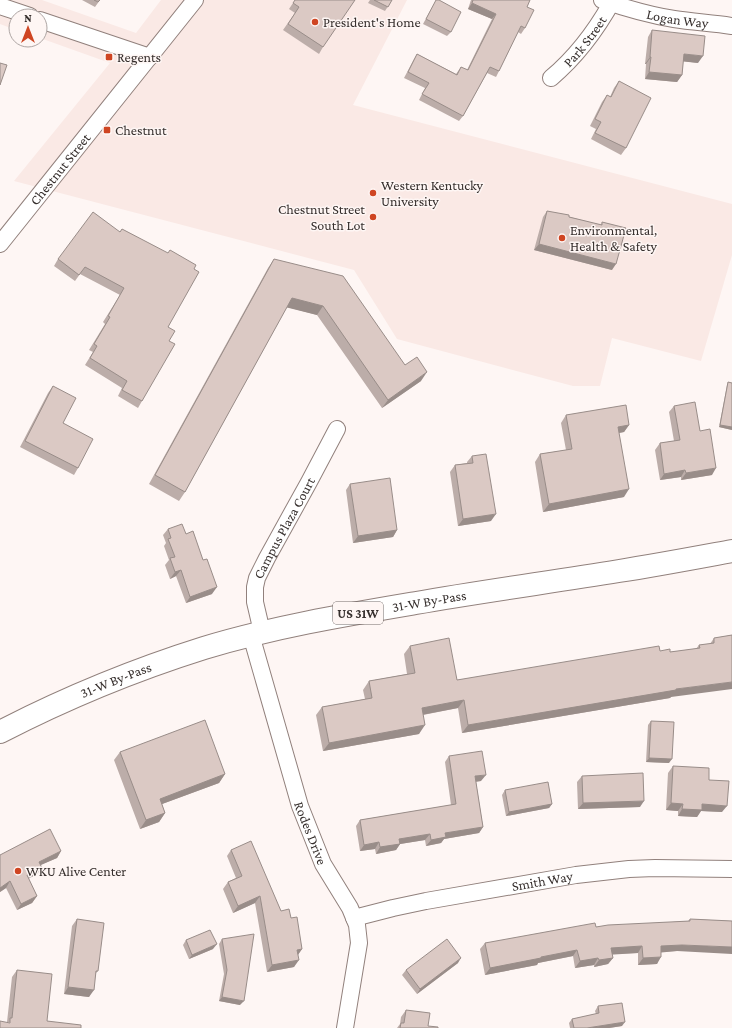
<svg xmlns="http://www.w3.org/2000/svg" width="732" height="1028" viewBox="0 0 732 1028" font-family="'Crimson Pro',serif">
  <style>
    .built { fill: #fae9e5 }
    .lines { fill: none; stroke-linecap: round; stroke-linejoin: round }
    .minor-casing { stroke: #91807c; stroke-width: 18 }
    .primary-casing { stroke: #91807c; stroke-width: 24 }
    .minor { stroke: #fff; stroke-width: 16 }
    .primary { stroke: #fff; stroke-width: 22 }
    .wall { fill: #bcada9 }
    .shaded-wall { fill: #998d89 }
    .building { fill: #dbc9c4; stroke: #998d89 }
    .poi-dot { fill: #cf4522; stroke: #fef6f4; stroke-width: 1.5 }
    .labels { text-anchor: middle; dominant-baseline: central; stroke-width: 3; stroke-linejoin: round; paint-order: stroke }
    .shield { fill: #fef6f4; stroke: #726b69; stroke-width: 1 }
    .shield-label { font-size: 13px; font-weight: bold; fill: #362f2d }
    .street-label { font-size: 14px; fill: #362f2d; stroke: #fef6f4 }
    .poi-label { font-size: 14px; fill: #362f2d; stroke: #fef6f4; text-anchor: start }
  </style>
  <rect width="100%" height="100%" fill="#fef6f4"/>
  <path class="built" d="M0 0H42L136 33 161 0H407L353 105 732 204V255L701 361 612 338 600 386H573L397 339 354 270 14 181 110 63 40 38V16H16V30L0 24Z"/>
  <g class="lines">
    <defs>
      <g id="minor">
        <path id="s1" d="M602 0C625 8 649 15 674 19 693 22 713 23 732 26"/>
        <path d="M0 6 30 16"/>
        <path d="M40 20 150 57"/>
        <path id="s2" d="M551 78C576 57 597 29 613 0"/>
        <path id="s3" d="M0 244 195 0"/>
        <path id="s4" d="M262 632 255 602V587L257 578 267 558 309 482 337 429"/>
        <path id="s5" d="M251 635 300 806 323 864 350 908 357 925 359 943 345 1028"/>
        <path id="s6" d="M354 918 393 908 426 901 576 875 629 869 655 868 732 869"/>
      </g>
      <g id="primary">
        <path id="s7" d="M0 732C66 698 134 670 204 648 273 627 345 615 416 603 484 591 552 582 619 571 657 565 694 558 732 551"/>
      </g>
    </defs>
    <use href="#minor" class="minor-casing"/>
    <use href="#primary" class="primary-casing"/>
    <use href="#minor" class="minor"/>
    <use href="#primary" class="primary"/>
  </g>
  <path class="wall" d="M82 0H100L95 7Z
    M295 0 323 47 319 54 283 30 295 13 289 9Z
    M370 0H392L385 11 368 3Z
    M436 0 451 32 447 36 423 24Z
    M471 0H530L527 7 525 28 521 34 518 32 499 71 496 77 487 73 463 116 459 121 419 100 425 88 404 78 414 59 417 54 456 74 461 67 467 70 492 19 468 9Z
    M652 30 698 63 683 61 682 75 677 82 645 79 646 64H645L648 37Z
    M619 81 626 148 621 155 591 139 596 129 590 126 602 102 607 95 610 97 614 88Z
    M547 211 601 225 602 222 612 270 534 250 543 217Z
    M122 229 194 269 168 327 169 341 142 401 138 408 118 396 122 388 85 365 93 352 89 350 105 324 103 322 120 295 80 274 75 281 54 266 58 259 120 232Z
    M274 259 405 365 421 381 382 408 317 315 287 307 185 492 179 501 149 484 268 268Z
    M728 382 732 383V430L719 427 727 385Z
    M53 386 63 423 78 468 74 475 20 447 48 393Z
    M674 406 700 431 712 475 681 480V477L660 480 655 450 660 443 674 441 669 412Z
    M566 415 629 425 624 432 619 433 624 497 543 512 535 462 540 454 566 450 561 423Z
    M472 456 491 521 458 526 450 472 455 465 467 463V462Z
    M350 484 397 530 393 537 353 543 346 490Z
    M168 529 186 534 212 594 186 603 176 576 170 579 165 565 169 560 164 546 166 543 163 535Z
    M732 635 670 698 462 733 458 708 423 715 419 734 323 751 316 715 322 707 365 699 363 690 369 681 407 674 404 654 410 646 457 680 660 651 670 652 696 649 699 645 710 644 714 638Z
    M651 721 669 763 646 762 648 725Z
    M120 752 225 774 219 783 162 804 165 813 159 822 140 829 114 760Z
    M449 756 481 781 476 782 483 827 479 833 444 839 441 843 426 846 425 840 400 844 396 850 376 854 375 849 360 851 356 826 360 820 451 805 445 762Z
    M673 766 709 780 722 812 701 811 697 817 678 816V811L666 810 668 773Z
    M582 776 640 807 578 809 577 782Z
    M505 790 552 804 549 808 506 816 502 795Z
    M231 850 281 911 291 918 302 949 298 955 294 967 267 972 255 903 233 913 223 889 228 882 236 878 227 856Z
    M61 851 57 858 40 865 37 874 28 879 37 896 32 903 17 910 6 888 0 892V855Z
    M77 919 98 971 96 973 89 997 64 994 72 926Z
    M690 919 732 921 677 951 661 952 657 964 638 965V953L612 954 613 958 608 964 594 967V965L575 968 573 956 538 963 537 965 485 975 480 949 485 943 596 927 688 921Z
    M222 939 240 1005 219 1001 224 974 219 944Z
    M186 940 213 949 189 959 183 945Z
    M458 963 417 994 402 975 406 970Z
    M17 970 47 1021 81 1028 7 1022 12 977Z
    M598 1006 622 1026 609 1028H570L569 1023 572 1019 596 1014 595 1011Z
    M406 1010 428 1026 438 1028H397L400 1024 401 1017Z"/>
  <path class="shaded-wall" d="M472 3 496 14 492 19 468 9Z
    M684 54 703 56 698 63 679 61Z
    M650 57H651L646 64H645Z
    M649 72 682 75 677 82 645 79Z
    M539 244 616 264 612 270 534 250Z
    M292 298 323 306 317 315 285 307Z
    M427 372 421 381 382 408 388 400Z
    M629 425 624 432 613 434 618 427Z
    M720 425 732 427V430L719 427Z
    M716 468 712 475 681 480 686 473Z
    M685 470 681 477 660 480 664 474Z
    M629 489 624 497 543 512 549 504Z
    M496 514 491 521 458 526 463 519Z
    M397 530 393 537 353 543 358 536Z
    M181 570 176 576 170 579 175 572Z
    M217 587 212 594 186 603 190 597Z
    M732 682V689L671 697 670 698 462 733 468 725 676 689Z
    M464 700 458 708 416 716 422 708Z
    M425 725 419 734 323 751 329 743Z
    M649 758 672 759 669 763 646 762Z
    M225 774 219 783 154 807 160 799Z
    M486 775 481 781 470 782 475 776Z
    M644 801 640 807 578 809 583 803Z
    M671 803 683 804 678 811 666 810Z
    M552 804 549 808 506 816 509 812Z
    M702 804 727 806 722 812 701 811 697 817 678 816 682 809Z
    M165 813 159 822 140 829 146 820Z
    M483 827 479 833 444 839 441 843 426 846 431 840 445 833Z
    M430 834 425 840 400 844 396 850 376 854 380 847 399 839Z
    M379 842 375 849 360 851 364 845Z
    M61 851 57 858 34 868 39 862Z
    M42 868 37 874 22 882 27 875Z
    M10 881 6 888 0 892V888Z
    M37 896 32 903 17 910 21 904Z
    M260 896 255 903 233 913 238 906Z
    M217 944 213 949 189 959 192 955Z
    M682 945 732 947V954L677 951 656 953 661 946Z
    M642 946 638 953 606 955 611 948Z
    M302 949 297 956V950Z
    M577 950 573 956 538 963 537 965 485 975 490 968 541 957Z
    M661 957 657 964 638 965 643 958Z
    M461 958 458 963 417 994 420 989Z
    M598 958 594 965 575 968 580 961Z
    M613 958 608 964 594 967 599 960Z
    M299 960 294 967 267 972 272 965Z
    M68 987 94 990 89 997 64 994Z
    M222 997 244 1001 240 1005 219 1001Z
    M625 1022 622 1026 609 1028H587Z"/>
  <path class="building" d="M94 0H100L98 2Z
    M295 0H355L323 47 288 24 299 7 293 3Z
    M374 0H392L388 7Z
    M436 0H439L461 12 451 32 426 19Z
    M473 0H530L527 7 534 10 525 28 521 26 499 71 490 67 463 116 422 94 429 83 408 72 417 54 457 75 461 67 468 70 496 14 472 3Z
    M652 30 705 36 703 56 684 54 682 75 649 72 651 57H650Z
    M0 63 7 65 0 85Z
    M619 81 651 98 626 148 595 133 601 122 595 119 607 95 611 97Z
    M547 211 569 215V217L602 225V222L626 228 616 264 539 244Z
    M93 212 120 232 122 229 168 253 170 250 196 265 194 269 199 272 168 327 175 331 169 341 175 344 142 401 122 390 127 381 90 358 97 346 94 344 110 317 108 316 124 288 85 267 79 275 58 259Z
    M274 259 343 276 405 365 417 357 427 372 388 400 323 306 292 298 185 492 155 475Z
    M728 382 732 383V427L720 425Z
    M53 386 76 398 63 423 93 439 78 468 25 441Z
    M695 402 700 431 710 429 716 468 686 473 685 470 664 474 660 443 680 440 674 406Z
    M626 405 629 425 618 427 629 489 549 504 540 454 572 449 566 415Z
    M486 454 496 514 463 519 455 465 473 463 472 456Z
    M390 478 397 530 358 536 350 484Z
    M182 524 186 534 193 531 203 560 207 559 217 587 190 597 181 570 175 572 170 558 175 557 168 539 171 538 168 529Z
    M732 635V682L676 689V690L468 725 464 700 422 708 425 725 329 743 322 707 372 698 369 681 415 673 410 646 449 638 457 680 659 646 660 651 670 649V652L700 648 699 645 714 643V638Z
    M205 720 225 774 160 799 165 813 146 820 120 752Z
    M651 721 674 722 672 759 649 758Z
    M482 751 486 775 475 776 483 827 445 833 446 837 431 840 430 834 399 839 400 844 380 847 379 842 364 845 360 820 456 804 449 756Z
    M673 766 709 768V780L729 781 727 806 702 804V810L682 809 683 804 671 803Z
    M643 773 644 801 583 803 582 776Z
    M548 782 552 804 509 812 505 790Z
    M50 829 61 851 39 862 42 868 27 875 37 896 21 904 10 881 0 888V855Z
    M251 841 281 911 289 909 291 918 297 917 302 949 297 950 299 960 272 965 260 896 238 906 228 882 242 876 231 850Z
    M77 919 104 923 98 971H96L94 990 68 987Z
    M690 919 732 921V947L682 945 661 946V957L643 958 642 946 611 948 613 958 599 960 598 958 580 961 577 950 541 957V958L490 968 485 943 595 923 596 927 608 925 690 921Z
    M210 930 217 944 192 955 186 940Z
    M254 934 244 1001 222 997 227 970 222 939Z
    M447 939 461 958 420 989 406 970Z
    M17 970 52 974 47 1021 81 1025V1028H0V1021L10 1023V1018H12Z
    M622 1003 625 1022 587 1028H574L572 1019 599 1013 598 1006Z
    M406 1010 430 1013 428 1026 438 1027V1028H400L401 1023H404Z"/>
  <g class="poi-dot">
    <circle cx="315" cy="22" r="4"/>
    <rect x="105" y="53" width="8" height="8" rx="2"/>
    <rect x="103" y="126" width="8" height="8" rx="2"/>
    <circle cx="373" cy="193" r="4"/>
    <circle cx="373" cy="217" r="4"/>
    <circle cx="562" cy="238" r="4"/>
    <circle cx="18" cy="871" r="4"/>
  </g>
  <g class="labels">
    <rect class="shield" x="333" y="602" width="50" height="22" rx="3"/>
    <g class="shield-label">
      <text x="358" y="613">US 31W</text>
    </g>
    <g class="street-label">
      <text stroke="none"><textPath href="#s1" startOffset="78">Logan Way</textPath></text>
      <text stroke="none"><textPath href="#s2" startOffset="50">Park Street</textPath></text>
      <text stroke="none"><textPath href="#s3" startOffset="96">Chestnut Street</textPath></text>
      <text stroke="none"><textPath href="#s4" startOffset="112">Campus Plaza Court</textPath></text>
      <text stroke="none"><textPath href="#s7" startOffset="451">31-W By-Pass</textPath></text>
      <text stroke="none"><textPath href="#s7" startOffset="127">31-W By-Pass</textPath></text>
      <text stroke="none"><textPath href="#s5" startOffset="207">Rodes Drive</textPath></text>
      <text stroke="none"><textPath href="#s6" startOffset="192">Smith Way</textPath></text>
    </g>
    <g class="poi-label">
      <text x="323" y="22">President's Home</text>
      <text x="117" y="57">Regents</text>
      <text x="115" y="130">Chestnut</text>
      <text x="381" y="185">Western Kentucky<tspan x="381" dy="16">University</tspan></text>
      <text x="365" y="209" text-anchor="end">Chestnut Street<tspan x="365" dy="16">South Lot</tspan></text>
      <text x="570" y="230">Environmental,<tspan x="570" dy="16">Health &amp; Safety</tspan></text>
      <text x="26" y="871">WKU Alive Center</text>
    </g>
  </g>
  <g transform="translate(28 28)"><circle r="19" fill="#fef6f4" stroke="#aea6a4"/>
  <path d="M0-3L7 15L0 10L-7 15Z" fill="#cf4522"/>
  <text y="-6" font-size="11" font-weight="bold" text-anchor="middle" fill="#362f2d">N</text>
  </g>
</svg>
